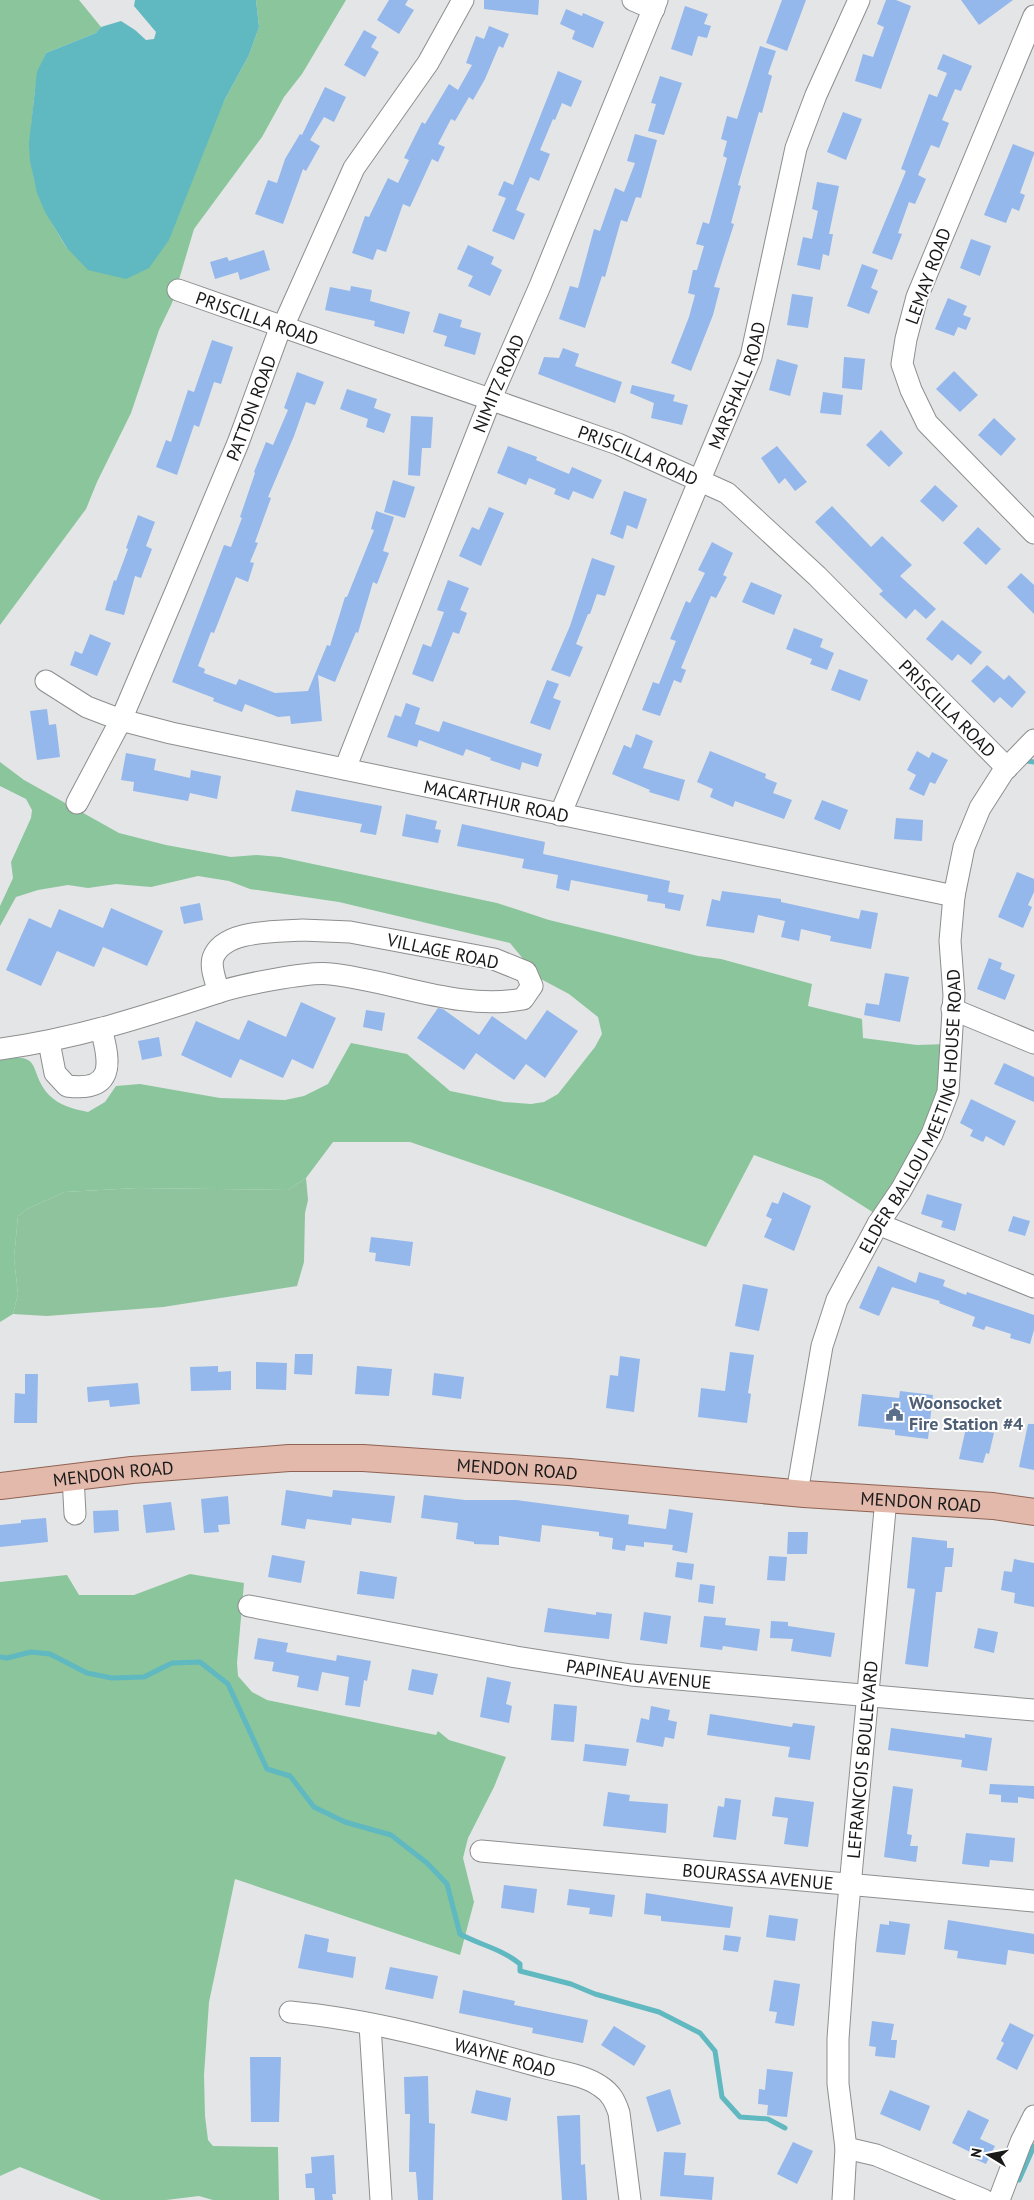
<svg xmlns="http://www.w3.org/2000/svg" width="1034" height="2200" viewBox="0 0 1034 2200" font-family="'PT Sans',sans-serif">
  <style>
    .green { fill: #8ec39e }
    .forest { fill: #8ac59c }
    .water { fill: #60b8c1 }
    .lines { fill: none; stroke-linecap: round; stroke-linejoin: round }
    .stream { stroke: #60b8c1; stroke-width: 5 }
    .building { fill: #94b7ec }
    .minor-casing { stroke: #8d8e8f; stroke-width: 23 }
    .major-casing { stroke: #8f6253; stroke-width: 28 }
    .minor { stroke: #fff; stroke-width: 21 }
    .major { stroke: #e2b9aa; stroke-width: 26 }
    .labels { text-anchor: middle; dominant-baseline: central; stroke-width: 4; stroke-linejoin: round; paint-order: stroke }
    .street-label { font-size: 18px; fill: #19191a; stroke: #fff }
    .service-label { font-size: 18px; font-weight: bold; fill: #4e5e75; stroke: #fff; text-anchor: start }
  </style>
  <rect width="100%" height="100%" fill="#e4e5e6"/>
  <path class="green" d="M306 1178 308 1200 305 1213 304 1262 297 1286 163 1307 47 1316 13 1314 18 1294 14 1258 18 1216 27 1209 65 1192 137 1188 288 1190Z"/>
  <path class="forest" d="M0 0H79L101 27 96 33 46 53C37 72 35 88 33 109 26 172 34 195 67 248L224 101 249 55 259 27 256 0H346L302 74 284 97 262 137 194 229 172 303 159 330 131 413 97 482 86 509 0 625Z
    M0 762 24 780 119 833 166 845 231 857 257 855 280 857 497 903 549 920 698 956 721 959 812 984 808 1006 862 1019 863 1038 917 1045 948 1044 945 1098 882 1218 822 1180 754 1155 706 1247 551 1190 410 1142H333L306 1178 288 1190 137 1188 65 1192 27 1209 18 1216 14 1258 18 1294 13 1314 0 1322V1059C45 1052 27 1071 49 1095 60 1106 74 1109 88 1112L105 1102 116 1086 140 1084 220 1098 285 1100 304 1096 328 1084 351 1043 407 1054 450 1091 504 1102 531 1104 544 1102 558 1094 595 1047 602 1034 598 1017 569 994 539 978 510 943 339 902 250 889 229 881 198 876 151 887 116 884 88 888 68 885 38 890 16 897 0 926V906L13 878 11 862 31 818 32 810 26 799 0 786Z
    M190 1574 244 1583 237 1663 238 1676 252 1692 267 1700 436 1735 438 1731 449 1740 506 1757 494 1787 468 1838 463 1858 474 1902 460 1955 235 1879 209 2002 204 2075 205 2116 208 2140 213 2146 278 2147 279 2200H213L199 2196 166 2200H101L20 2167 0 2176V1582L67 1575 79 1595H134Z"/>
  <path class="water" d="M135 0H256L259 27 249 55 224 101 169 240 149 268 126 279 88 270 67 248 45 212 37 193 30 161 29 143 37 72 46 53 96 33 101 27 121 21 135 30 146 40 154 39 156 32 134 6Z"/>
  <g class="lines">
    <path class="stream" d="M1027 761 1034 762
      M0 1657 7 1658 31 1652 50 1654 87 1673 112 1678 144 1677 172 1663 200 1662 228 1684 267 1769 290 1776 314 1807 345 1822 391 1835 427 1863 447 1884 460 1934C480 1945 502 1949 520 1964V1971L571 1984 595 1994 659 2012 700 2033 715 2051 722 2097 740 2117 768 2119 785 2128
      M1019 2180 1034 2146"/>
  </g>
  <path class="building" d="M389 0H408L405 5 414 10 399 34 377 20Z
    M484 0H539L538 15 484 9Z
    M782 0H806L787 51 766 43Z
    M886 0H896L911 6 881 89 855 81 863 54 873 57 884 27 877 24Z
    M961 0H1013L979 25Z
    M685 6 708 14 704 24 711 26 707 38 698 36 692 56 671 49Z
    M566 9 582 16 583 13 604 22 593 48 572 39 575 31 560 24Z
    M489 26 509 34 503 48 499 46 485 79 473 100 469 97 455 121 451 119 438 144 445 147 438 162 432 159 410 207 403 204 386 252 377 249 373 260 352 253 365 216 369 217 388 178 398 183 409 160 404 158 422 122 425 124 449 84 458 90 472 65 466 63 476 36 484 39Z
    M364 30 377 37 371 47 379 52 365 77 344 65Z
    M760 46 776 51 768 74 772 76 762 113 759 112 738 185 741 186 731 223 734 224 714 287 720 288 713 315 691 371 671 363 689 317 695 295 688 293 693 270H697L704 246 696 244 703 222 709 224 727 158 723 156 727 141 721 139 727 116 737 119Z
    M943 54 972 66 961 91 955 89 942 120 949 123 939 148 931 145 918 175 926 179 915 204 909 202 898 233 902 234 892 260 872 253 906 171 901 169 929 94 937 97 947 73 937 69Z
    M558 71 582 81 571 107 562 103 555 120 553 119 540 150 550 154 539 181 530 177 516 210 525 214 514 240 492 231 506 198 498 195 504 181 513 185Z
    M660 76 682 83 664 135 648 131 656 104 651 103Z
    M325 87 346 97 334 122 324 117 310 140 320 146 306 171 303 169 283 224 255 214 268 180 277 183 285 159 300 134 302 135Z
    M843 112 862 119 846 160 827 152Z
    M635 134 657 140 641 198 636 197 627 222 621 220 605 277 602 276 585 328 559 319 570 286 578 288 594 229 600 231 615 188 624 192 635 163 627 161Z
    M1013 144 1034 152V154L1020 193 1025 195 1019 211 1012 208 1006 223 984 215Z
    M817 182 839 186 829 234H833L829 256 823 254 820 270 797 265 803 237 812 239 818 211 812 209Z
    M971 239 991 246 980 276 960 268Z
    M468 245 494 257 491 264 502 270 490 296 468 286 473 276 457 269Z
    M264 250 270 270 240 280 238 272 215 279 210 262 227 257 229 261Z
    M862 264 878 270 871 288 878 291 869 314 847 306Z
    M351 286 372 290 370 301 410 312 404 334 374 326 375 321 325 310 330 287 350 291Z
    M792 294 813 297 808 328 787 325Z
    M948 298 967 306 963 315 971 318 966 330 958 327 954 336 935 329Z
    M439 313 462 320 460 327 481 333 475 355 444 346 447 336 433 332Z
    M212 340 233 347 221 384 214 382 199 427 194 425 177 475 156 467 166 440 171 442 188 390 194 392Z
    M563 348 579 354 575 366 622 382 615 403 538 374 544 357 559 358Z
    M844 357 865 359 862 390 842 388Z
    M777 359 798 365 790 396 769 390Z
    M954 371 978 395 960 412 936 389Z
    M297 372 324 382 315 405 306 402 294 436 268 497 271 498 255 542 258 543 250 562 254 563 248 582 236 577 214 633 211 632 198 666 205 669 204 673 236 685 239 679 275 693 308 691 327 645 330 646 345 597H347L374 530 371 529 376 511 394 517 383 551 389 553 377 584 373 582 358 633 356 632 335 682 318 675 322 721 291 724 290 716 278 717 245 704 242 712 213 701 214 698 172 682 224 545 231 547 242 518 240 517 255 473 254 472 266 442 273 445 288 410 284 408Z
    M632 385 675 395 673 401 688 405 682 425 651 418 654 403 630 393Z
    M347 389 377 399 374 408 391 414 384 433 366 427 368 419 340 409Z
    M823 392 843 395 841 415 820 413Z
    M411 416 433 417 431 448H422L420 476 408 475Z
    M994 418 1016 439 1001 456 978 435Z
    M881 430 903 453 889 467 866 445Z
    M508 446 537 457 536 460 569 474 572 467 602 480 593 499 573 491 569 500 554 494 556 489 529 478 526 485 497 473Z
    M777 446 807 482 795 491 785 478 779 484 761 458Z
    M393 480 415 487 405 518 384 512Z
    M935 485 958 506 943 522 920 501Z
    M624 491 647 499 637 529 627 525 623 539 610 534Z
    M832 506 871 547 882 536 912 565 900 576 936 609 926 619 915 609 906 619 879 594 883 591 815 522Z
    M489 507 504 513 481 566 459 556 472 527 479 530Z
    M138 515 155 522 146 546 152 549 141 578 135 576 124 615 105 610 114 580 116 581 128 549 126 548Z
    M978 527 1001 549 986 565 963 543Z
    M712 542 733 553 723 575 727 577 716 598 711 596 681 668 686 670 681 683 674 680 660 716 642 710 653 682 659 684 676 641 670 639 686 601 690 603 705 573 698 570Z
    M592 558 615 566 605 596 597 594 590 614H588L576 644 583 647 570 677 551 670 570 626Z
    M1021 573 1034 585V614L1007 587Z
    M448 580 469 588 460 610 467 613 459 634 453 632 433 682 412 674 423 644 431 647 444 612 437 610Z
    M751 582 782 595 774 615 742 602Z
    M942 620 982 652 971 665 958 654 952 661 926 639Z
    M794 628 823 639 820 647 834 653 827 670 810 664 812 659 786 649Z
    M90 634 111 643 97 676 70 665 75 651 82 654Z
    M987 665 1004 680 1009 675 1026 692 1012 708 1000 697 994 703 971 681Z
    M839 669 868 680 860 701 831 690Z
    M547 680 559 684 553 698 561 701 550 730 530 723Z
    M406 703 420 708 415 724 439 732 443 721 542 754 538 767 522 762 520 770 490 760 491 758 466 749 463 756 419 740 417 747 387 737 395 715 401 717Z
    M47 709 49 725 56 724 60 757 37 760 30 711Z
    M636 734 653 741 643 768 685 780 679 801 649 792 650 790 612 774 624 745 631 748Z
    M710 751 766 774 765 778 777 783 773 793 792 800 784 819 735 801 733 807 710 797 713 789 697 782Z
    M917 751 929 758 932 752 948 760 935 784 930 782 924 796 909 789 916 775 907 770Z
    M126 753 156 759 154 770 190 778 191 770 221 776 217 799 190 793 188 801 133 791 134 782 121 780Z
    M296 790 382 806 376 835 360 832 362 824 291 811Z
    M822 800 848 810 840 830 814 819Z
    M406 814 437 821 435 829 441 830 438 843 402 836Z
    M896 818 923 820 922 841 894 839Z
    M462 824 545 842 543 854 670 881 668 892 684 895 680 911 665 908V904L647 901 648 895 571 880 569 891 556 888 558 875 522 868 524 859 457 846Z
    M1017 872 1034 879V892L1028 905 1032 907 1023 928 998 917Z
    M722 891 781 899V902L859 919 861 910 878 913 871 949 830 941 831 936 801 929 799 941 781 937 785 921 758 915 754 933 706 926 712 899 720 901Z
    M200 903 203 920 184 924 180 907Z
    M111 908 163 931 147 966 103 947 94 967 57 951 41 986 6 970 29 918 51 928 59 909 103 928Z
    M989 958 1002 963 1000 969 1015 975 1005 1000 977 989Z
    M885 973 909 977 900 1022 864 1015 866 1003 879 1005Z
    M301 1002 336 1018 313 1069 292 1059 283 1078 240 1059 231 1078 181 1055 196 1021 239 1040 248 1020 286 1037Z
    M438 1008 443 1009 479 1035 492 1016 526 1040 547 1010 578 1031 545 1078 526 1064 514 1080 476 1053 464 1070 417 1038Z
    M366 1010 385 1013 382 1031 363 1027Z
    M159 1037 162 1056 142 1060 138 1041Z
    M1004 1063 1034 1077V1102L994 1084Z
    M971 1099 1016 1121 1004 1146 986 1136 983 1142 970 1136 973 1130 960 1123Z
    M783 1192 811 1206 794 1251 764 1237 772 1219 766 1216 772 1202 778 1204Z
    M927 1194 962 1204 955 1231 941 1227 943 1221 921 1214Z
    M1013 1216 1030 1221 1025 1236 1008 1231Z
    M371 1237 413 1242 410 1266 375 1261 376 1253 369 1252Z
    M878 1266 916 1283 919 1272 945 1280 943 1286 966 1295 967 1292 1034 1315V1330L1030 1344 1010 1338 1011 1334 986 1326 984 1330 972 1326 975 1317 939 1303 940 1301 892 1287 879 1316 859 1308Z
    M743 1284 768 1289 759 1331 735 1326Z
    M730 1352 754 1355 748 1393 751 1394 747 1423 698 1417 701 1388 725 1391Z
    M295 1354H313L312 1375 294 1374Z
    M620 1356 640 1359 634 1412 606 1408 610 1375 618 1376Z
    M256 1362 287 1363 286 1390 256 1389Z
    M218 1366V1372L231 1371V1390L191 1391 190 1367Z
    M357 1366 392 1369 389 1396 355 1394Z
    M434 1373 464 1377 461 1399 432 1395Z
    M25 1374H38L37 1423H14L15 1393 25 1394Z
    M138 1383 140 1404 110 1407 109 1400 88 1402 87 1387Z
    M900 1391 933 1395 928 1439 895 1435V1430L858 1426 862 1394 899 1398Z
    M1028 1424H1034V1470L1019 1467Z
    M966 1428 994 1433 989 1454 986 1453 983 1463 959 1459Z
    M286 1490 332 1497 333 1490 395 1496 391 1523 352 1518 351 1525 307 1519 305 1529 281 1525Z
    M424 1495 465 1500H516L629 1515 628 1524 666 1529 669 1509 693 1513 687 1553 672 1550 673 1545 644 1542V1547L626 1545 625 1551 612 1549 613 1538 599 1536V1532L542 1525 540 1542 499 1536V1545L474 1544V1542L456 1539 458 1523 421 1518Z
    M228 1496 230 1524 218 1525 219 1532 204 1533 201 1499Z
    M171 1502 175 1530 146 1533 143 1505Z
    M118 1510 119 1531 94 1533 93 1511Z
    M46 1518 48 1542 0 1547V1525L21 1523V1520Z
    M788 1532H808L807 1554H787Z
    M912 1537 947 1541V1548H954L952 1567H945L942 1592H936L928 1667 905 1664 915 1589 907 1588Z
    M272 1555 305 1561 301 1583 268 1577Z
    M769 1556 787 1557 785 1581 767 1580Z
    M1014 1559 1034 1563V1607L1014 1603 1015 1593 1001 1590 1004 1571 1012 1572Z
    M677 1562 694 1564 692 1580 675 1577Z
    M360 1571 397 1577 394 1599 357 1594Z
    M700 1584 715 1586 713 1604 698 1602Z
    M548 1608 596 1615V1612L612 1614 609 1639 544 1632Z
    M644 1612 671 1616 667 1644 640 1640Z
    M704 1616 726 1618 725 1625 760 1629 757 1651 723 1646 722 1650 700 1647Z
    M771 1621 788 1622V1626L835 1633 831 1657 791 1651 793 1639 770 1638Z
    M978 1628 998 1632 994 1653 974 1648Z
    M258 1638 288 1643 286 1652 336 1661 337 1655 371 1661 367 1681 364 1680 360 1707 345 1705 349 1677 322 1672 318 1691 297 1687 299 1676 272 1671 274 1662 254 1659Z
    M412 1669 438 1674 433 1695 408 1690Z
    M487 1677 511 1682 506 1704 512 1706 509 1723 480 1717Z
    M554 1704 577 1706 574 1742 551 1740Z
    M651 1706 670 1710 668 1720 677 1722 674 1739 665 1737 663 1747 636 1742 641 1718 649 1720Z
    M710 1714 792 1727 793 1723 815 1726 810 1760 788 1757 790 1747 707 1735Z
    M891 1728 965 1738V1734L992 1738 987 1771 961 1767 962 1760 888 1750Z
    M585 1744 629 1749 626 1766 583 1761Z
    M990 1784 1034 1786V1799L1018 1797V1803L1001 1802V1795L989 1794Z
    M893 1786 913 1789 907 1834 912 1835 910 1846H918L916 1862 884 1857Z
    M608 1792 630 1795 629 1801 668 1804 666 1833 603 1826Z
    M775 1797 814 1802 808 1847 784 1844 788 1818 772 1816Z
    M725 1798 741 1800 736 1840 713 1837 718 1806 724 1807Z
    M966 1833 1015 1838 1013 1862 990 1860 989 1867 962 1864Z
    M504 1885 537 1889 534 1913 501 1908Z
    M569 1889 615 1895 612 1917 589 1914 590 1908 567 1905Z
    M646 1893 733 1907 730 1928 661 1921V1916L644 1914Z
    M769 1915 798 1919 795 1941 766 1937Z
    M948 1920 1034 1934V1954L1008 1950 1006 1965 957 1958 958 1951 944 1949Z
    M889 1921 910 1924 905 1955 876 1952 880 1924 889 1925Z
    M305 1934 329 1939 327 1952 356 1957 353 1978 298 1968Z
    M725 1935 741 1937 738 1952 723 1950Z
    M390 1967 438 1976 433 1999 385 1989Z
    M774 1980 800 1984 794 2026 775 2023 777 2012 769 2011Z
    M463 1990 515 2001 514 2005 588 2020 583 2043 532 2033 533 2028 459 2013Z
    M872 2021 894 2024 891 2040H897L895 2058 875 2056 876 2047 869 2046Z
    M1010 2023 1034 2035 1017 2070 996 2059 1004 2043 1001 2041Z
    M614 2026 646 2046 634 2066 601 2045Z
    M250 2057H281L279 2122H251Z
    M767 2069 793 2072 787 2117 767 2115 768 2105 758 2104 759 2089 765 2090Z
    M428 2076 429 2123 435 2124 433 2200H418L416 2172H409L410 2114H405L404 2077Z
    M670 2089 681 2124 657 2132 646 2097Z
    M476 2090 511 2098 507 2121 471 2113Z
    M890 2090 930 2106 920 2131 880 2114Z
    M968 2110 989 2120 980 2139 995 2146 986 2164 975 2159 976 2155 952 2143Z
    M580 2115 581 2165 585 2164 587 2200H562L557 2116Z
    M793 2142 813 2151 797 2184 777 2174Z
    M664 2152 686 2153 684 2175 714 2177 712 2200 660 2196Z
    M334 2155 336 2194H332L333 2200H315L314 2188H306L305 2174 312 2173 311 2157Z"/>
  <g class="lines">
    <defs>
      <g id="minor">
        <path d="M633 0 654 9"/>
        <path d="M1034 16 917 297 906 339 902 364 911 390 927 423 1034 533"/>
        <path id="s1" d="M178 290 618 444 727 493 817 576 1007 768"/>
        <path id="s2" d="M46 681 87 707 121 720 171 733 954 896"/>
        <path id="s3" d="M345 769 491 398 540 286 657 0"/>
        <path id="s4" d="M77 803 121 720 176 591 238 443 281 326 286 320 354 168 428 63 463 0"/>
        <path id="s5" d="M560 815 751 357 796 148 816 95 859 0"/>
        <path d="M302 930 350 932 494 959 526 972 532 986 523 999C459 1011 395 981 331 974 309 971 241 985 219 992 216 982 210 968 213 958 223 929 277 932 302 930Z"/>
        <path d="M952 1009 1034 1043"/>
        <path d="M49 1042 55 1073 67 1086C114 1092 111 1064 101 1029"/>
        <path d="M0 1049C76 1039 146 1016 219 992"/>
        <path d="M878 1224 1034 1287"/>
        <path d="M73 1477 75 1514"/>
        <path id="s6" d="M797 1493 822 1346 837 1300 878 1224 901 1190 932 1134 948 1092 954 995 950 941 954 896 964 847 980 808 1003 772 1034 740"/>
        <path id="s7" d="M249 1606 516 1657 631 1675 1034 1710"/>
        <path id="s8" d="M481 1851 1034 1901"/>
        <path id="s9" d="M290 2012C377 2020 462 2045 546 2068 564 2073 584 2075 600 2086 611 2093 615 2101 619 2113L630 2200"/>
        <path d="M370 2025 381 2200"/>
        <path d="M846 2148 876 2155 984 2200"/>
        <path id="s10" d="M843 2200 846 2148 838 2084V2039L845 1940 886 1499"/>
        <path d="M999 2200 1021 2142 1034 2116"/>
      </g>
      <g id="major">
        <path id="s11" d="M0 1486 132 1470 289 1458H363L569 1472 804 1494 993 1506 1034 1512"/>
      </g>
    </defs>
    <use href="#minor" class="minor-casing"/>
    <use href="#major" class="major-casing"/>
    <use href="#minor" class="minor"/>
    <use href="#major" class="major"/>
  </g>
  <defs>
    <symbol id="civic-bare" viewBox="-9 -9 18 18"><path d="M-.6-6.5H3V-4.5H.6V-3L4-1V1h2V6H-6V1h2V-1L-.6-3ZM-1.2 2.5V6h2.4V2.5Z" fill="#5c6f8a" stroke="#fff" stroke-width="2.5" paint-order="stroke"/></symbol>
  </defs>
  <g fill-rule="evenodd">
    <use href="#civic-bare" x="882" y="1400" width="25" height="25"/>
  </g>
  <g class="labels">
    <g class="street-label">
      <text transform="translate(928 276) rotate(-70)">LEMAY ROAD</text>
      <text stroke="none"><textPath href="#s1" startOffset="84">PRISCILLA ROAD</textPath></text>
      <text stroke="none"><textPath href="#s3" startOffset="415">NIMITZ ROAD</textPath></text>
      <text stroke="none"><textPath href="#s5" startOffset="465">MARSHALL ROAD</textPath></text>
      <text stroke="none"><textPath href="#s4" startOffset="432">PATTON ROAD</textPath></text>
      <text stroke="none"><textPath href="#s1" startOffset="489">PRISCILLA ROAD</textPath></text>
      <text stroke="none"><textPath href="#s1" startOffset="894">PRISCILLA ROAD</textPath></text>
      <text stroke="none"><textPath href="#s2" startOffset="469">MACARTHUR ROAD</textPath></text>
      <text transform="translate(443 951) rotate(12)">VILLAGE ROAD</text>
      <text stroke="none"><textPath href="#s6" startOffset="405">ELDER BALLOU MEETING HOUSE ROAD</textPath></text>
      <text stroke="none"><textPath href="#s11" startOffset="519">MENDON ROAD</textPath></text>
      <text stroke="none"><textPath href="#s11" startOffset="114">MENDON ROAD</textPath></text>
      <text stroke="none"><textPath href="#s11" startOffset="924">MENDON ROAD</textPath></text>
      <text stroke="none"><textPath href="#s7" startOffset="396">PAPINEAU AVENUE</textPath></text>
      <text stroke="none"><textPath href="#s10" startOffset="442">LEFRANCOIS BOULEVARD</textPath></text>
      <text stroke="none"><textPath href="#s8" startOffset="278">BOURASSA AVENUE</textPath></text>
      <text stroke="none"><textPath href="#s9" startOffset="220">WAYNE ROAD</textPath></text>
    </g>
    <g class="service-label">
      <text x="909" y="1402">Woonsocket<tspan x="909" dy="21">Fire Station #4</tspan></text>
    </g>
  </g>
  <g transform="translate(989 2155) rotate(280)" stroke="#ffffff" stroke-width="4" paint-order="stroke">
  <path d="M0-4L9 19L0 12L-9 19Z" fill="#19191a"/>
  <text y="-8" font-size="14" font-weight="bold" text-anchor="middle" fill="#19191a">N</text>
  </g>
</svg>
